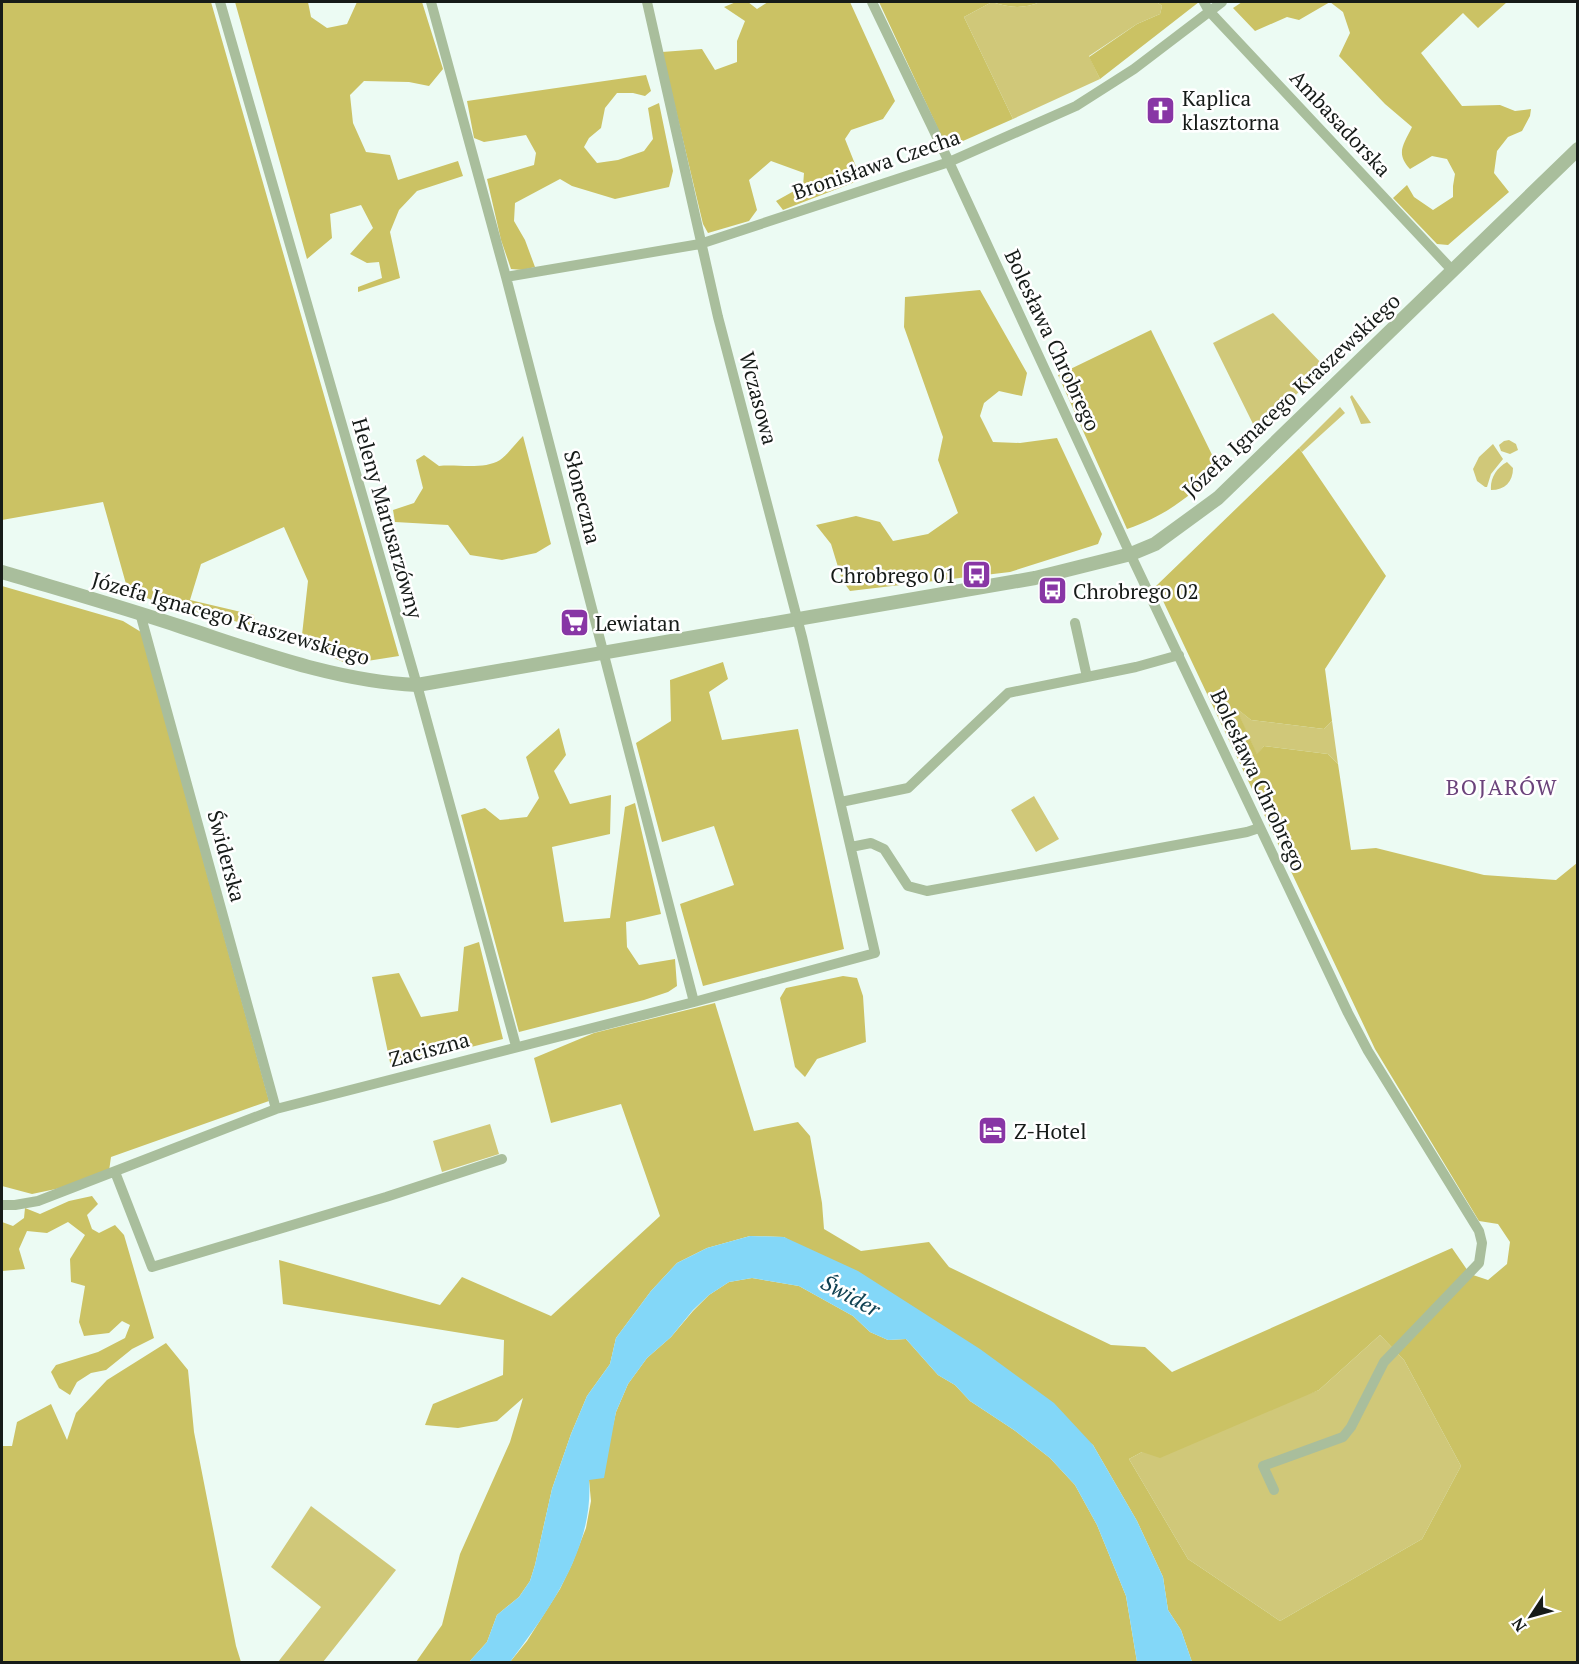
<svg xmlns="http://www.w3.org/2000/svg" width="1579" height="1664" viewBox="0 0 1579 1664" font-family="'PT Serif',serif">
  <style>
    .green { fill: #d0c879 }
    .forest { fill: #cbc264; fill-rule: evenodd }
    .water { fill: #83d7f8 }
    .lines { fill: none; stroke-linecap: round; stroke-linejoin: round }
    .minor { stroke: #a9be9c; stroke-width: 10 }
    .tertiary { stroke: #a9be9c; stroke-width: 14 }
    .labels { text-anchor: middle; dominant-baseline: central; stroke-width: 5; stroke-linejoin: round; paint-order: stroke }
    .poi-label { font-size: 21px; fill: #161b18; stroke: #fff; text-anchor: start }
    .street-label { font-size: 21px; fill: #161b18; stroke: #fff }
    .neighbourhood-label { font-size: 22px; letter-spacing: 1.5px; fill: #6b437b; stroke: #fff }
    .water-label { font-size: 22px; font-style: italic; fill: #0f4152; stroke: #fff }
  </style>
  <rect width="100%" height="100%" fill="#ecfbf3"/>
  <path class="green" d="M992 2C1009 8 1024 9 1040 2H1157L1162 6 1160 14 1137 24 1089 56 1100 79 1013 119 964 17Z
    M1273 313 1325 367 1257 432 1213 343Z
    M1352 395 1371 423 1361 424 1350 397Z
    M1340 407 1345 413 1302 452 1299 448Z
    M1509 440 1516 444 1518 450 1510 454 1501 451 1499 445 1504 441Z
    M1493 444 1503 459 1491 474 1487 487H1485L1477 481 1473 469 1479 457Z
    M1507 462 1513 468C1513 482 1505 490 1491 490 1490 479 1496 468 1507 462Z
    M1235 707 1251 720 1324 729 1332 721 1338 764 1328 754 1264 746 1257 755Z
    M1034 796 1059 839 1036 852 1011 810Z
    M490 1124 499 1154 442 1172 433 1141Z
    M1380 1335 1404 1360 1461 1466 1422 1539 1280 1621 1188 1559 1129 1459 1142 1452 1319 1390Z
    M311 1506 396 1570 323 1662H278L321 1607 271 1567Z"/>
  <path class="forest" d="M2 2H211L399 656 348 664 301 644 308 581 284 527 201 564 190 600 254 615 255 626 163 604 128 591 103 502 2 520Z
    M235 2H308L311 17 327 28 347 24 357 2H422L443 69 429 86 409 82 364 81 350 95 353 123 366 152 390 155 398 180 458 161 463 176 417 191 399 210 390 232 400 278 358 292V287L382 278 379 262 367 263 350 254 373 228 361 205 330 214 332 238 307 259Z
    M736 2H748L757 9 768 2H850L895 101 883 119 851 130 845 139 857 169 855 182 783 210 776 201 803 186 804 173 771 161 749 180 757 210 749 221 708 233 703 224 662 52 702 49 715 70 737 62V41L745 21 724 7Z
    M879 2H1040C1024 9 1009 8 992 2L964 17 1013 119 947 148Z
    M1157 2H1199L1100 79 1089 57 1137 24 1160 14 1162 6Z
    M1242 2H1507L1478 28 1463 13 1421 53 1462 106 1500 105 1515 111 1531 109 1530 116 1522 131 1508 137 1497 151 1494 173 1509 192 1448 245 1437 244 1393 198 1407 185 1414 197 1433 210 1453 197V186L1455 174 1447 159 1432 156 1410 169C1395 153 1404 144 1412 127L1385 104 1339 56 1350 33 1343 12 1330 2 1299 20 1287 17 1255 31 1233 8Z
    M646 75 651 91 645 96 633 93H617L605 108 601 128 589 138 584 147 597 163 618 160 644 151 653 139 648 108 659 103 673 171 669 187 615 199 572 186 560 179 515 203 514 221 525 240 535 267 523 270 511 269 501 240 487 179 534 165 536 153 526 135 484 142 474 138 467 101Z
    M980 290 1027 373 1022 396 999 391 984 403 980 416 993 442 1020 443 1057 438 1102 534 1098 544 1010 572 850 591 842 580 831 544 816 525 856 516 880 522 893 541 928 534 958 513 938 460 943 437 904 327 905 297Z
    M1151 330 1219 469C1188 497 1168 515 1127 529L1058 375Z
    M523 436 551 544 536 553 502 560 470 555 448 525 395 522 393 510 414 503 423 488 416 460 424 455 439 466C457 464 484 470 500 460 508 454 516 443 523 436Z
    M1299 448 1386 576 1325 669 1332 721 1324 729 1251 720 1236 708 1257 754 1264 746 1328 754 1338 764 1351 850 1376 848 1484 875 1556 880 1577 863V1662H1192L1181 1630 1168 1610 1163 1577 1137 1521 1093 1445 784 1237 750 1236 707 1248 677 1263 651 1291 616 1338 610 1364 587 1396 571 1434 552 1489 535 1565 530 1581 519 1597 497 1615 487 1642 469 1662H416L442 1625 460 1554 510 1442 523 1398 497 1421 458 1428 425 1425 433 1404 503 1375 504 1340 283 1304 279 1260 440 1305 462 1277 551 1316 660 1216 621 1104 551 1123 534 1058 594 1033 715 1003 754 1131 798 1122 810 1136 822 1203 824 1229 861 1251 929 1242 949 1267 1111 1345 1145 1347 1172 1372 1452 1248 1470 1274 1488 1280 1507 1264 1510 1242 1498 1224 1479 1221 1375 1049 1156 586ZM1380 1335 1404 1360 1461 1466 1422 1539 1280 1621 1188 1559 1129 1459 1142 1452 1160 1458 1319 1390Z
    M2 586 123 621 141 632 269 1101 111 1157 108 1178 32 1194 2 1186Z
    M723 662 728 679 709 692 722 740 798 729 844 949 703 986 680 904 734 885 714 826 662 842 636 743 671 721 670 680Z
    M559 728 566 755 554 771 570 804 611 795 610 834 552 847 564 922 610 918 625 807 635 803 661 914 626 922 627 947 639 965 675 959 677 986 668 992 644 1000 519 1032 461 815 485 808 500 820 527 817 539 798 526 757Z
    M479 942 503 1039 391 1067 372 977 399 973 421 1017 458 1011 464 947Z
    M843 976 857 978 863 996 866 1042 817 1059 805 1077 795 1067 780 998 786 988Z
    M92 1196 98 1204 87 1215 92 1229 99 1233 115 1225 124 1235 154 1338 132 1349 106 1370 91 1373 77 1382 70 1395 59 1388 51 1372 56 1365 98 1352 125 1338 130 1325 122 1321 109 1333 84 1336 79 1322 85 1286 71 1282 70 1259 85 1235 68 1222 47 1233 27 1231 19 1249 25 1269 2 1271V1222L13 1226 24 1218 25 1208 40 1214 69 1201Z
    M752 1278 799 1286 853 1316 870 1332 888 1340 906 1339 938 1375 955 1385 970 1401 1014 1430 1050 1458 1075 1485 1097 1525 1126 1596 1137 1662H510L527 1641 560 1589 572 1564 586 1528 591 1501 589 1480 609 1443 616 1412 628 1384 647 1358 671 1337 693 1311 709 1295 729 1282Z
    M166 1343 188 1370 194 1432 236 1646 241 1662H2V1446H12L17 1422 51 1404 67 1440 76 1413 107 1380Z"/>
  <path class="water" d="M750 1236 784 1237 858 1271 980 1349 1054 1403 1093 1445 1137 1521 1163 1577 1168 1610 1181 1630 1192 1662H1137L1126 1596 1097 1525 1075 1485 1050 1458 1014 1430 970 1401 955 1385 938 1375 906 1339 888 1340 870 1332 853 1316 799 1286 752 1278 729 1282 709 1295 693 1310 671 1337 647 1358 628 1384 616 1412 604 1478 589 1480C594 1548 549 1611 510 1662H469L487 1642 497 1615 519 1597 530 1581 535 1565 552 1489 571 1434 587 1396 610 1364 616 1338 651 1291 677 1263 707 1248Z"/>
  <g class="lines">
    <path class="minor" d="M220 2 417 685 516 1046
      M431 2 506 277 694 1002
      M872 2 949 162 1126 545 1348 1013 1368 1051 1479 1231 1482 1243 1479 1263 1384 1362 1351 1427 1343 1437 1263 1466 1274 1490
      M1204 2 1209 11 1452 270
      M506 277 700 244 949 162 1076 106 1134 69 1222 2
      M140 613 276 1109
      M1075 623 1087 677
      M841 802 908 788 1008 693 1136 667 1179 655
      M851 847 871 843 884 849 908 886 927 891 1247 832 1259 828
      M115 1172 152 1267 386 1197 502 1159
      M2 1205H15L38 1201 276 1109 694 1002 875 953 802 637 718 317 647 2"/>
    <path class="tertiary" d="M2 572C62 590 122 607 182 627 259 652 335 681 417 685L1035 578 1131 554 1155 544 1218 498 1578 149"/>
  </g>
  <defs>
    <symbol id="church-square" viewBox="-11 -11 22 22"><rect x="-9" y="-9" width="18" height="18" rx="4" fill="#8836a5" stroke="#fff"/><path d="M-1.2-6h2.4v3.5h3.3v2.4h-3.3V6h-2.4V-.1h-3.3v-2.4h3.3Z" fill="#fff"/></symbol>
    <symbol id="bus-square" viewBox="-11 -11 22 22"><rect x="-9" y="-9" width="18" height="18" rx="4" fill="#8836a5" stroke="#fff"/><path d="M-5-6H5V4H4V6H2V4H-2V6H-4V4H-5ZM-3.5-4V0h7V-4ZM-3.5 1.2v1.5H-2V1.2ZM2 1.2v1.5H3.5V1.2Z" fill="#fff"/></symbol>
    <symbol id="supermarket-square" viewBox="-11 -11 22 22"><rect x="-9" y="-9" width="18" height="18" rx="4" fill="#8836a5" stroke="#fff"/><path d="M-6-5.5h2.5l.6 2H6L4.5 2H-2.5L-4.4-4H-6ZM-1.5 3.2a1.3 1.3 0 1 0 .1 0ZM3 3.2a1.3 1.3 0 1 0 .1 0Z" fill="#fff"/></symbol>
    <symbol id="hotel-square" viewBox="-11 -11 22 22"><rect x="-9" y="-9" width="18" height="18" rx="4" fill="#8836a5" stroke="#fff"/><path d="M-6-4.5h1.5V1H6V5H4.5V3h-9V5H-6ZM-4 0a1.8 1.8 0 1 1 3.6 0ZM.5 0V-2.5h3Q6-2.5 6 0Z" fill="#fff"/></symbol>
  </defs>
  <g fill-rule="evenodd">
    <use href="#church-square" x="1144" y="94" width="33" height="33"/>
    <use href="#bus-square" x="960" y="558" width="33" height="33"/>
    <use href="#bus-square" x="1036" y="574" width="33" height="33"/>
    <use href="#supermarket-square" x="558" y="606" width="33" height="33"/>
    <use href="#hotel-square" x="976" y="1114" width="33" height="33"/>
  </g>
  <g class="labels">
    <g class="poi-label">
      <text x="1182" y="98">Kaplica<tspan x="1182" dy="24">klasztorna</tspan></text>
      <text x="956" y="575" text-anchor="end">Chrobrego 01</text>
      <text x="1073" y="591">Chrobrego 02</text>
      <text x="595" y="623">Lewiatan</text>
      <text x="1014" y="1131">Z-Hotel</text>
    </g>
    <g class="street-label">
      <text transform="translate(1341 123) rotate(47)">Ambasadorska</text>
      <text transform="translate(876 164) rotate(-19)">Bronisława Czecha</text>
      <text transform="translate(1053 340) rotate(65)">Bolesława Chrobrego</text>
      <text transform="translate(1291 395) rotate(-43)">Józefa Ignacego Kraszewskiego</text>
      <text transform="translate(759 398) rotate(75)">Wczasowa</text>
      <text transform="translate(583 497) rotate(76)">Słoneczna</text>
      <text transform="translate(388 518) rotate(74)">Heleny Marusarzówny</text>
      <text transform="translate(231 618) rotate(16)">Józefa Ignacego Kraszewskiego</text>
      <text transform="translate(1259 780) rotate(65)">Bolesława Chrobrego</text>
      <text transform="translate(227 856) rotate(75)">Świderska</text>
      <text transform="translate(429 1049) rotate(-15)">Zaciszna</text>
    </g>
    <g class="neighbourhood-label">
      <text x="1502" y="786">BOJARÓW</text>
    </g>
    <g class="water-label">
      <text transform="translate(851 1295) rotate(29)">Świder</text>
    </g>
  </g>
  <rect width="1579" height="1664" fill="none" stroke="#161b18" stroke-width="6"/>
  <g transform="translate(1531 1616) rotate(234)" stroke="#ffffff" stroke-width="4.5" paint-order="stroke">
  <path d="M0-4.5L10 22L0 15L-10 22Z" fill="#161b18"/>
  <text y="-9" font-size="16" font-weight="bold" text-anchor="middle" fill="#161b18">N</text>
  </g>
</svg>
